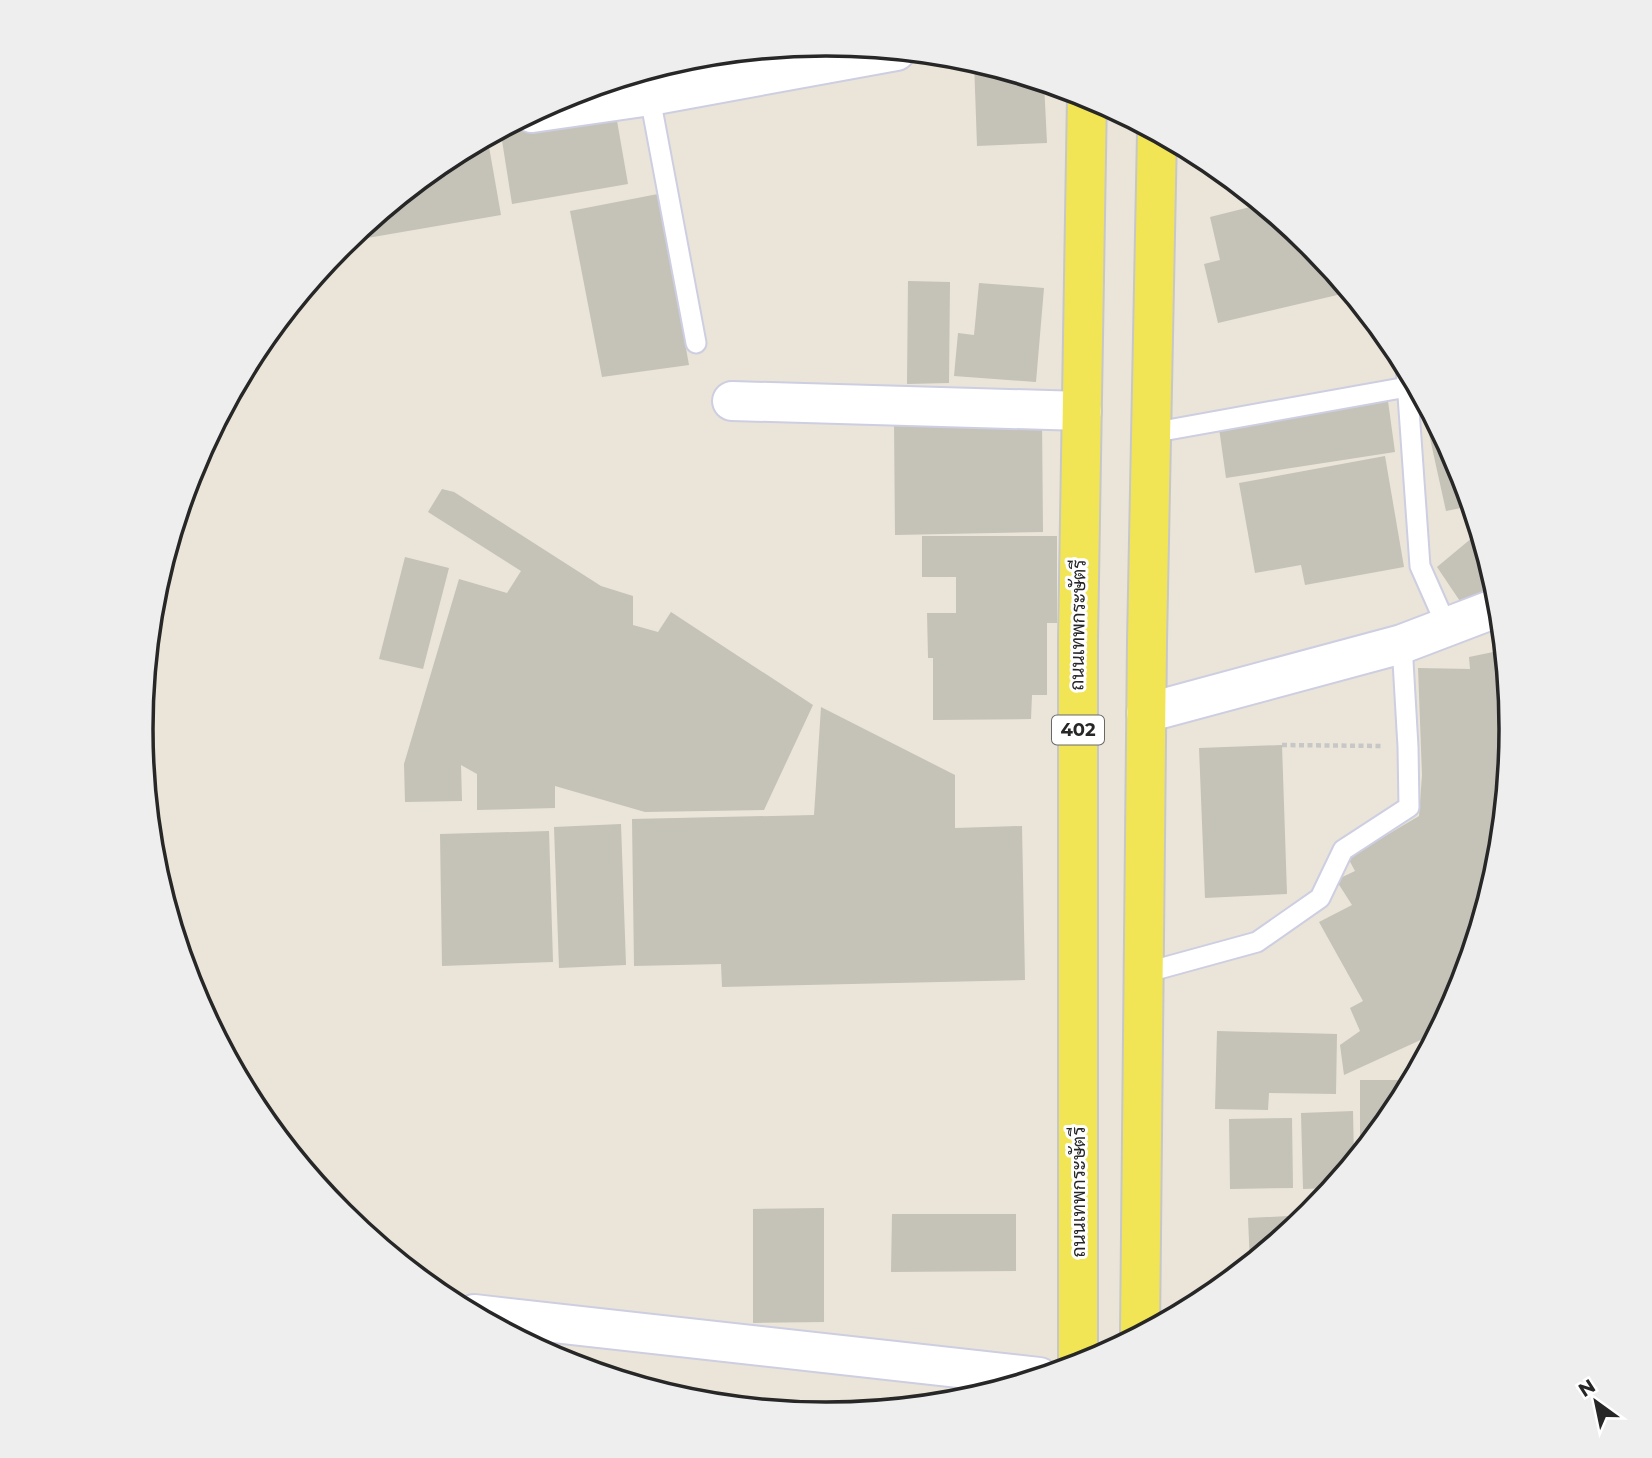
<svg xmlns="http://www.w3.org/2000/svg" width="1652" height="1458" viewBox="0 0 1652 1458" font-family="Montserrat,Sarabun,sans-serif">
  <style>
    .building { fill: #c5c2b8 }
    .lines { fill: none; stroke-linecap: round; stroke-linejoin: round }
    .service-casing { stroke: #cdcee1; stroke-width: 23 }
    .minor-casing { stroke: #cdcee1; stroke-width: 42 }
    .primary-casing { stroke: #c7c7c7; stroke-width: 42 }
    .path { stroke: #c7c7c7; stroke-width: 4.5; stroke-dasharray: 5 3.5; stroke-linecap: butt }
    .service { stroke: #fff; stroke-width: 19 }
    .minor { stroke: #fff; stroke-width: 38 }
    .primary { stroke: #f2e555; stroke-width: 38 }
    .labels { text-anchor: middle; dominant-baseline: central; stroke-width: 6; stroke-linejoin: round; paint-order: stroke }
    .shield { fill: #fff; stroke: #686868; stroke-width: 2 }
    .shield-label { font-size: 18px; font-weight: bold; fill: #272727 }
    .street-label { font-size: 19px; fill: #272727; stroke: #fff }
    .rim { fill: none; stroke: #272727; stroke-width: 3.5 }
  </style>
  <rect width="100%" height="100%" fill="#eae5d8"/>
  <path class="building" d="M974 61 1044 83 1047 143 977 146Z
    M616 115 628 184 512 204 501 134Z
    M488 141 501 215 344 242 446 159 474 144Z
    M658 194 689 365 602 377 570 211Z
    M1262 204 1311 245 1350 292 1218 323 1204 264 1220 260 1210 217Z
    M908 281 950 282 949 383 907 384Z
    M979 283 1044 288 1036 382 954 376 958 333 974 335Z
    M1388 401 1395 452 1226 478 1219 428Z
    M1422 402H1424L1459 467 1471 506 1446 511Z
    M1042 420 1043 532 895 535 894 422Z
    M1385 456 1404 567 1305 585 1301 565 1255 573 1239 483Z
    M442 489 454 492 601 586 633 596V625L658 632 671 612 813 705 764 810 645 812 555 786V808L477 810V774L461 765 462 801 405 802 404 764 459 579 507 593 521 571 428 512Z
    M1479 532 1498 594 1466 610 1437 567Z
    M922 536H1057V623H1047V695H1032L1031 719 933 720V658H928L927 613H956V577H922Z
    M405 557 449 568 423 669 379 659Z
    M1503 650 1511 729 1498 863 1459 992 1438 1032 1344 1075 1340 1045 1360 1031 1350 1008 1363 1001 1319 922 1352 905 1336 880 1355 871 1348 858 1419 816 1422 775 1418 668 1470 669 1469 657Z
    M821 707 955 775V828L1022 826 1025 980 722 987 721 964 634 966 632 819 814 815Z
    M1282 745 1287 894 1205 898 1199 748Z
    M621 824 626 965 559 968 554 827Z
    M549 831 553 962 442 966 440 834Z
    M1217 1031 1337 1034 1336 1094 1269 1093 1268 1110 1215 1109Z
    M1360 1080H1412L1396 1110 1360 1153Z
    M1353 1111 1354 1160 1331 1188 1303 1189 1301 1113Z
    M1292 1118 1293 1188 1230 1189 1229 1119Z
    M824 1208V1322L753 1323V1209Z
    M892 1214H1016V1271L891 1272Z
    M1308 1215 1250 1264 1248 1218Z"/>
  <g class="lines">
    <defs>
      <path id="service" d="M645 71 696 343
        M1406 367 1420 566 1447 627
        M1151 433 1407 387
        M1144 973 1257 942 1320 898 1343 850 1409 807 1408 747 1402 644"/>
      <path id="minor" d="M532 113 650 96 896 51
        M732 401 1082 411
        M1146 713 1402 644 1499 607
        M474 1314 1039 1377"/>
      <path id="primary" d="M1140 1334 1147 642 1157 133
        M1078 1365V640L1087 96"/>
    </defs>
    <use href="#service" class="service-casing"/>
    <use href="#minor" class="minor-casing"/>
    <use href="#primary" class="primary-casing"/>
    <path class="path" d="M1282 745 1382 746"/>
    <use href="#service" class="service"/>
    <use href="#minor" class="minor"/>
    <use href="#primary" class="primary"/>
  </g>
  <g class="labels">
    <rect class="shield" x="1052" y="715.5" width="52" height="29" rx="5"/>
    <g class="shield-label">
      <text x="1078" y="730">402</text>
    </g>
    <g class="street-label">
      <text transform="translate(1078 625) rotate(-89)">ถนนเทพกระษัตรี</text>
      <text transform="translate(1078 1192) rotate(-90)">ถนนเทพกระษัตรี</text>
    </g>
  </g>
  <path d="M0 0H1652V1458H0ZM153 729a673 673 0 1 1 1346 0a673 673 0 1 1-1346 0Z" fill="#eee" fill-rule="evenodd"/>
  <path class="rim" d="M153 729a673 673 0 1 1 1346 0a673 673 0 1 1-1346 0Z"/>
  <g transform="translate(1596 1402) rotate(327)" stroke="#ffffff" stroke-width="5" paint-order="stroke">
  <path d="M0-5L12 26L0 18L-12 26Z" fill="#272727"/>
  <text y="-10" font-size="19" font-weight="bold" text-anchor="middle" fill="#272727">N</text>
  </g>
</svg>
